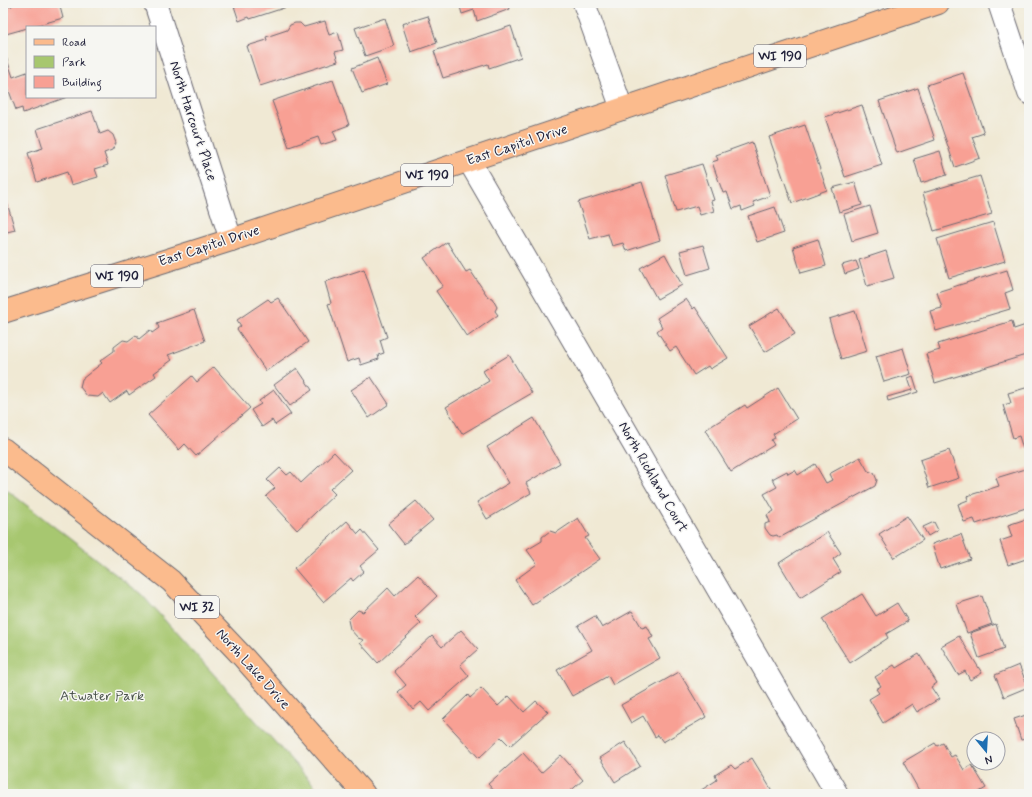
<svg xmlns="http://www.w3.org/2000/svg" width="1032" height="797" viewBox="0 0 1032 797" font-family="Mynerve,sans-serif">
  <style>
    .green { fill: #a7c76f; stroke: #647455 }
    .building { fill: #f8a094 }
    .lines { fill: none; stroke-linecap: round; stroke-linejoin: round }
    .street-casing { stroke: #6a6871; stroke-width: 24 }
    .primary-casing { stroke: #6a6871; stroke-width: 24 }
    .street { stroke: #fff; stroke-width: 22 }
    .primary { stroke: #fbbb8d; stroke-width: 22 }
    .labels { text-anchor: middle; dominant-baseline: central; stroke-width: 3; stroke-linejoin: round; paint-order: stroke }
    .shield { fill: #f6f6f2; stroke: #626272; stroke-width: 1 }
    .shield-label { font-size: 13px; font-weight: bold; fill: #22223b }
    .street-label { font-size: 14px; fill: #22223b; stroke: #f6f6f2 }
    .park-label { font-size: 14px; fill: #4a544b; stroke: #f6f6f2 }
  </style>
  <rect width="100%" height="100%" fill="#f6f6f2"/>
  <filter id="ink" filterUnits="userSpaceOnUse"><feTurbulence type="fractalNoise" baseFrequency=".025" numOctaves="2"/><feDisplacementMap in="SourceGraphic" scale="8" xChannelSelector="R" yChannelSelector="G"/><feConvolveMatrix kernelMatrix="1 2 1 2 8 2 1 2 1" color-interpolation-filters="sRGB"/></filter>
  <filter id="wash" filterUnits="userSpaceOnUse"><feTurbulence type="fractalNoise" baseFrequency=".012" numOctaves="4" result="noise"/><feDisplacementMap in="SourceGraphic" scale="16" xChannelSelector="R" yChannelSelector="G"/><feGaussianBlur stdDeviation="0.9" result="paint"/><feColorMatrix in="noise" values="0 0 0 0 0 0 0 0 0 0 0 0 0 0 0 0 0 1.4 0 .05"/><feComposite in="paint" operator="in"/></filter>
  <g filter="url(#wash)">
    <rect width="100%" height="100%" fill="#f0e9d4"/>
    <path class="green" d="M3 487 141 594 322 794H3Z"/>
    <g id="blocks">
      <path class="building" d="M12 3H59L63 18 6 34 3 22V8L12 6Z
        M233 3H296V4L250 19 249 17 239 21Z
        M459 3H508L510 9 477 21 474 10 462 14Z
        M428 16 437 43 411 52 402 24Z
        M385 18 394 46 365 56 355 28Z
        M325 21 329 35 338 32 343 50 335 52 338 61 260 86 247 46 267 40 266 37 287 30 290 25 295 23H300L304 27Z
        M511 26 521 57 489 68 488 64 443 78 434 51Z
        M3 48 13 77 27 72V97H67L23 113 22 108 16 110 5 80 3 81Z
        M377 58 387 84 362 93 352 68Z
        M963 73 984 133 972 137 980 158 955 167 927 85Z
        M333 80 349 125 333 131 337 140 321 145 318 137 289 147 272 101Z
        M918 88 935 140 897 153 879 101Z
        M862 105 882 165 845 177 825 117Z
        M92 111 100 134 108 131 113 135 116 143 112 150 104 153 108 165 95 169 98 177 71 185 67 172 37 182 28 153 43 148 37 129Z
        M805 125 827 190 792 203 769 137Z
        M752 142 770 196 753 202 755 206 742 211 741 206 733 209 727 192 723 193 712 162 718 160 716 155Z
        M940 151 947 175 921 183 914 159Z
        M702 164 714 200 711 201 714 211 700 215 697 206 676 212 665 175Z
        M980 176 992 214 934 231 923 193Z
        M642 182 660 240 626 251 623 243 612 246 608 234 590 239 578 202Z
        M855 182 862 205 839 212 832 188Z
        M3 189 15 230 3 233Z
        M870 206 878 233 852 241 844 214Z
        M775 207 784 233 757 242 748 216Z
        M993 222 1005 261 949 278 937 239Z
        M818 239 826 266 801 273 793 247Z
        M447 242 466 272 470 270 488 297 492 298 497 307 495 311 498 315 467 337 436 291 443 286 424 258Z
        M703 245 710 268 687 275 680 251Z
        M886 251 894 278 867 286 859 260Z
        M665 254 682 285 657 299 640 268Z
        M856 261 859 269 845 274 842 265Z
        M364 269 387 337 380 340 384 353 378 355 379 359 361 365 359 358 347 362 328 304 331 303 325 282Z
        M1007 270 1013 290 1005 293 1010 309 936 331 930 311 942 308 937 292Z
        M278 298 308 342 266 371 237 329 241 326 237 320 268 299 271 302Z
        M686 299 693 309 695 307 728 358 710 369 708 366 694 375 676 347 670 351 657 331 662 327 657 318Z
        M779 308 795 334 765 352 749 326Z
        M194 310 205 341 168 355 172 360 154 373 156 376 129 395 127 391 110 403 103 393 98 397 87 396 80 387 82 379 102 363 100 361 114 351V347L123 340 128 341 136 335 139 339 150 330 152 333 159 328 157 323Z
        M855 311 867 351 841 359 829 319Z
        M1012 321 1014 329 1026 325 1029 336V354L935 383 926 354 940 350 938 344Z
        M903 348 911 374 884 382 876 356Z
        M509 355 532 393 462 434 446 407 489 381 483 371Z
        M214 367 250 408 196 456 185 444 179 450 148 415 192 376 197 382Z
        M297 368 312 390 290 406 274 385Z
        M913 376 918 392 888 401 887 397 912 390 908 378Z
        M371 377 389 404 369 418 351 390Z
        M1029 387V447L1023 449 1019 436 1013 438 1003 405 1011 403 1008 393Z
        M778 388 797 419 773 434 775 438 771 440 774 445 731 472 705 430 745 405 747 408Z
        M274 390 291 414 275 425 272 420 262 427 251 410 261 404 259 401Z
        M534 418 560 463 526 483 531 493 487 519 477 502 509 483 487 447Z
        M949 450 959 478 929 488 920 460Z
        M334 452 351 470 330 489 335 494 297 530 266 496 275 488 267 480 280 468 287 475 291 472 301 483Z
        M860 457 868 471 874 473 877 480 875 486 779 538 777 535 773 536 770 535 765 528V524L770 522 767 515 774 511 764 494 777 487 772 479 787 471 788 474 795 470 798 475 815 464 826 483 832 480 829 474Z
        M1029 468V507L976 524 974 519 964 522 958 504 968 500 967 496 999 486 996 478Z
        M416 501 433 520 404 544 388 524Z
        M907 516 923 540 894 558 879 534Z
        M578 518 589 536 585 538 600 559 532 605 515 580 537 564 527 550 542 541V537L550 531 556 533Z
        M1029 518V558L1008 565 1000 541 1012 537 1008 525Z
        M347 521 358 534 362 530 379 550 360 566 364 571 353 581 351 578 323 602 294 568Z
        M934 522 938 530 928 536 923 527Z
        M827 532 841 553 833 559 841 572 800 598 779 563Z
        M961 534 970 559 940 569 932 544Z
        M418 575 437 596 415 617 421 623 378 663 360 643 364 640 358 638 350 629 348 620 358 610 363 612 388 588 395 596Z
        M862 594 876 616 897 603 908 621 886 634 888 638 850 663 822 619Z
        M982 596 992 624 967 633 957 604Z
        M632 611 642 628 647 626 653 637 649 639 660 658 613 685 608 676 572 696 557 670 592 650 578 626 595 616 602 628Z
        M996 624 1004 649 979 658 970 633Z
        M461 630 478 649 460 665 469 676 429 711 421 702 413 709 398 692 406 685 394 671 432 636 442 647Z
        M959 636 982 673 970 680 965 671 958 675 941 646Z
        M919 654 937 683 931 687 939 699 917 712 912 704 883 723 869 699 879 693 876 689 881 686 875 677 894 665 896 668Z
        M1019 665 1028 687 1004 697 995 675Z
        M679 672 706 717 663 742 658 735 655 737 643 716 631 723 621 705Z
        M481 688 498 706 509 696 524 712 536 701 548 712 510 746 501 737 479 758 443 719 468 695 470 698Z
        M1029 714V738L1021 740 1014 719Z
        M625 742 640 766 615 782 600 758Z
        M935 743 937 746 943 743 951 757 955 755 964 770 972 765 986 788 976 794H921L903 762Z
        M523 753 541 773 561 755 583 780 567 794H497L488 784Z
        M752 758 774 794H695L717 780 715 775 731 765 735 769Z"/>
    </g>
  </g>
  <g filter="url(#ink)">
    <use href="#blocks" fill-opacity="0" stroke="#6a6871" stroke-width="1"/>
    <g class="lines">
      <defs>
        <path id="street" d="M155 3 231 240
          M584 3 622 109
          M999 3 1029 93
          M469 161 837 794"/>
        <path id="primary" d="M3 312 231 240 938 3
          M3 449 171 581 244 658 364 794"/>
      </defs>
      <use href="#street" class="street-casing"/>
      <use href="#primary" class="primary-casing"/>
      <use href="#street" class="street"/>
      <use href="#primary" class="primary"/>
    </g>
  </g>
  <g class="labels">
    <g class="shield">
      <rect x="754" y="45" width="52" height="22" rx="3"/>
      <rect x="401" y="164" width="52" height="22" rx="3"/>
      <rect x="91" y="265" width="52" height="22" rx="3"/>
      <rect x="175" y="596" width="44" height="22" rx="3"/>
    </g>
    <g class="shield-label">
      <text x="780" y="56">WI 190</text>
      <text x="427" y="175">WI 190</text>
      <text x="117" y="276">WI 190</text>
      <text x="197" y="607">WI 32</text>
    </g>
    <g class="street-label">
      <text transform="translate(193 121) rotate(72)">North Harcourt Place</text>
      <text transform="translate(517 145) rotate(-18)">East Capitol Drive</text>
      <text transform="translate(209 246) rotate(-18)">East Capitol Drive</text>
      <text transform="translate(653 477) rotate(60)">North Richland Court</text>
      <text transform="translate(253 669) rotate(48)">North Lake Drive</text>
    </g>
    <g class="park-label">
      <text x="102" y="696">Atwater Park</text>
    </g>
  </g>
  <rect width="1032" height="797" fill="none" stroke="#f6f6f2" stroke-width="16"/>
  <rect x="26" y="26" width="130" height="72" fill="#f6f6f2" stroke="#a1a1a9"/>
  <rect x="34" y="39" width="20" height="6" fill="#fbbb8d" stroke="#a1a1a9"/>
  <text x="62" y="46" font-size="12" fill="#22223b">Road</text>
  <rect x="34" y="56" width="20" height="12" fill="#a7c76f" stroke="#a1a1a9"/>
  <text x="62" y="66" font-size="12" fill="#22223b">Park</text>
  <rect x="34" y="76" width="20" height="12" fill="#f8a094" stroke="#a1a1a9"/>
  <text x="62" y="86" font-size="12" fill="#22223b">Building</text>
  <g transform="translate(986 751) rotate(162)"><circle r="19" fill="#f6f6f2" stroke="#a1a1a9"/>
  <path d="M0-3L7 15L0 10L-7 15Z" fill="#1f6fb2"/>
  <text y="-6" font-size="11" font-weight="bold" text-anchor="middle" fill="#22223b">N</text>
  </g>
</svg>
